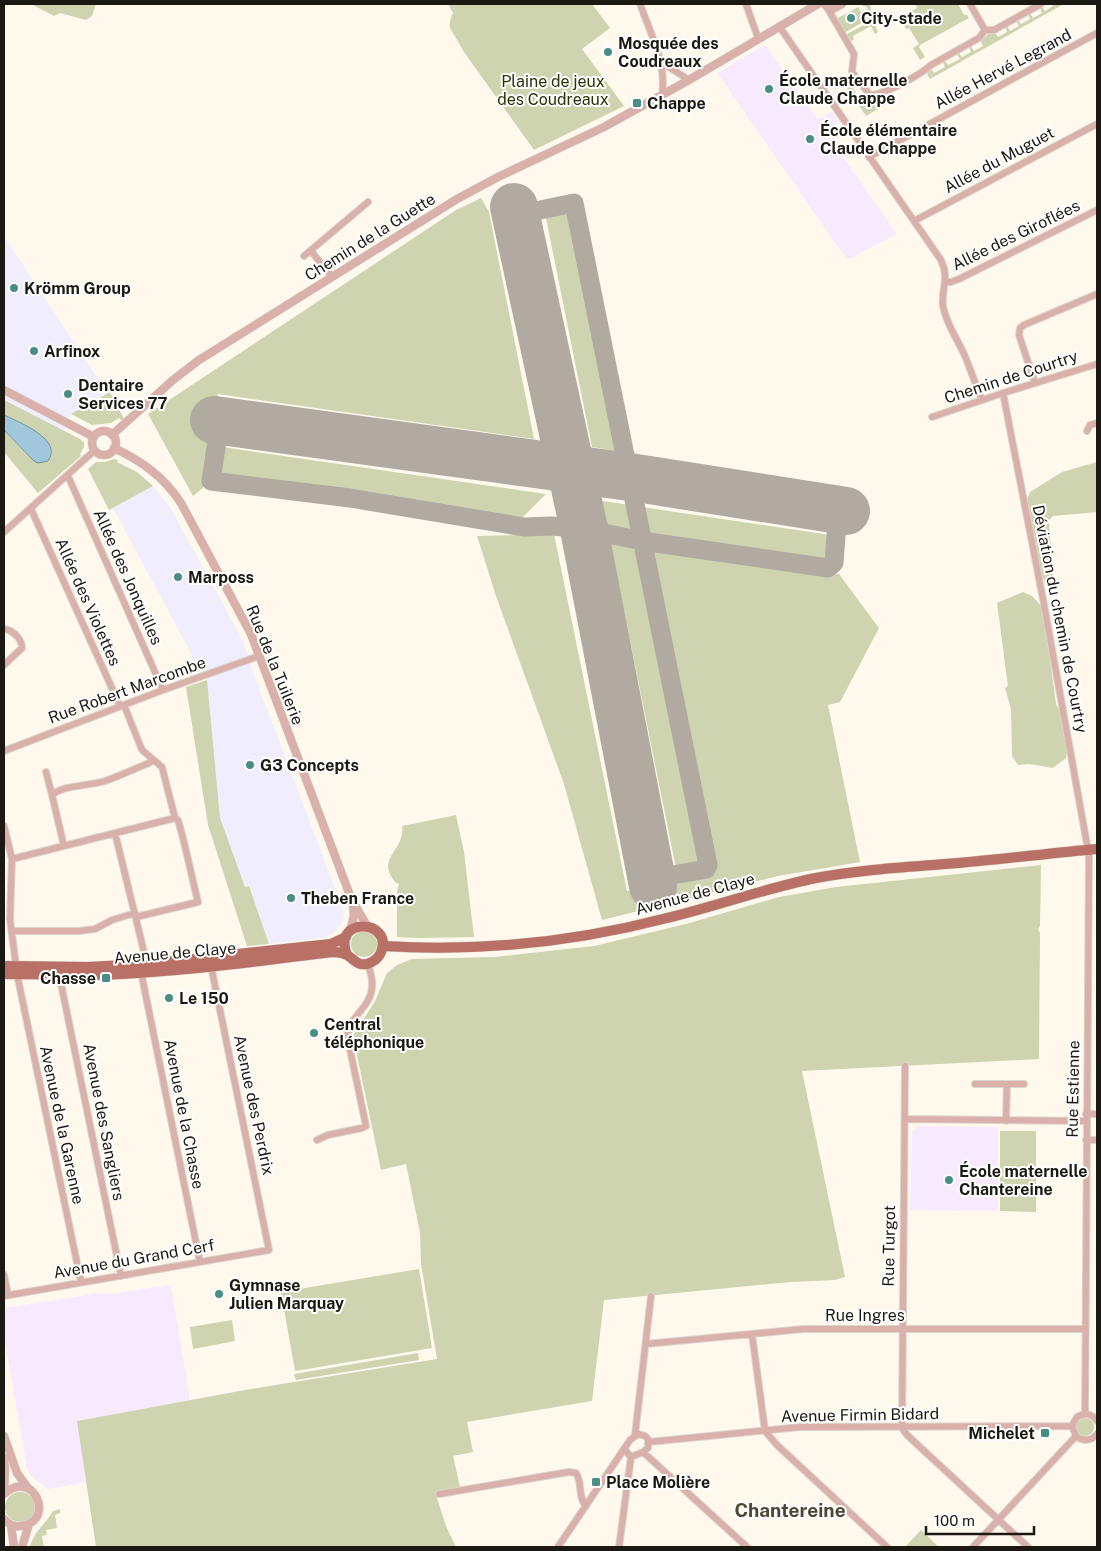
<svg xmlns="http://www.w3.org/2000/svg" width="1101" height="1551" viewBox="0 0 1101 1551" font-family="'Public Sans',sans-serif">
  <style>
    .industrial { fill: #f0edff }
    .education { fill: #f8eafe }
    .green { fill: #cdd4af }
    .water { fill: #a1c7dc; stroke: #79939f }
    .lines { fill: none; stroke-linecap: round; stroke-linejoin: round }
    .taxiway { stroke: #b0aaa0; stroke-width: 19 }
    .runway { stroke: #b0aaa0; stroke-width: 48 }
    .minor-casing { stroke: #dbd5ca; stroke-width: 8 }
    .tertiary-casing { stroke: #dbd5ca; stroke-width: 9 }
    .primary-casing { stroke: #dbd5ca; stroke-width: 11 }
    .minor { stroke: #dab0aa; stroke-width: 6 }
    .tertiary { stroke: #dab0aa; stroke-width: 8 }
    .primary { stroke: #b97067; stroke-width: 10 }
    .poi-dot { fill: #498e84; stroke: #fff; stroke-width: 2 }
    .labels { text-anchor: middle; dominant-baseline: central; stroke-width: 4; stroke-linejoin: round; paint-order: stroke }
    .poi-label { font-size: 16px; font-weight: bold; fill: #1c1912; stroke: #fff; text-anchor: start }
    .street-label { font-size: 16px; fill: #1c1912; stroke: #fff }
    .park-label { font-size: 16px; fill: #2d3205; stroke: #fff }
    .quarter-label { font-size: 19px; font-weight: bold; fill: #4f4736; stroke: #fff }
  </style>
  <rect width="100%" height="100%" fill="#fff9ed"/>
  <path class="industrial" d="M4 236 104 388 105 394 71 414 38 493 4 452Z
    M153 486 170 507 236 628 244 644 254 675 343 909 344 916 342 923 331 935H327V937L269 944 249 886 245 887 220 818 207 680 201 672 113 508Z"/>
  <path class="education" d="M765 45 818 120 832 111 839 122 825 131 897 234 847 260 717 73Z
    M917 1126 998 1127V1211L910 1210 912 1131Z
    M171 1285 190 1400 78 1421 86 1482 48 1489 30 1475 27 1469 4 1334V1308L99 1293 110 1294Z"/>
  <path class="green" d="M31 4H96L92 16 86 20 60 13 54 16Z
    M448 4H592L610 28 582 49 624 106 534 150 464 52 450 28V21L453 13Z
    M858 4H870L872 17 844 33 838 18 858 7 865 19 869 16 867 7Z
    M915 4H958L964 15H967L969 18 920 45 919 47 925 57 920 60 913 48 919 44 909 28 906 29 904 25H901L897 19 917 8Z
    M1052 4H1064L930 79 927 74 931 69 934 73 945 67 943 62 945 61 948 65 960 59 957 54 959 53 962 57 971 52 969 47 971 46 974 51 983 46 981 41 988 34 995 33 998 37 1007 32 1005 27 1007 26 1010 31 1019 26 1016 21 1018 20 1021 24 1030 19 1028 14 1030 13 1033 18 1042 13 1040 8 1042 7 1045 11 1053 6Z
    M873 20 878 32 875 34 871 26 853 36 854 39 851 41 852 43H850L847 34Z
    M850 84 865 106 874 100 877 105 892 96 894 100 866 116 846 87Z
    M481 198 489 212 534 439 218 394 203 488 193 496 148 414 456 210Z
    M569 209 617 451 592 447 545 213Z
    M110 392 124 419 122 421 119 418 111 423 92 425 71 414Z
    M4 400 80 439 84 443V447L80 454 81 456 38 493 4 452V430L34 461 43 436 4 415Z
    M222 447 546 494 522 518 218 474Z
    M114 459 118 460 117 462 137 472 153 486 109 510 88 469 96 462H105Z
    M1097 462V512L1053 516 1049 520 1053 580 1051 587H1048L1042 577 1027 500 1030 492 1062 472Z
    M602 501 630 505 636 535 608 529Z
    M642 507 830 535 827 561 648 537Z
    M554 534 627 891 705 875 711 873 714 860 648 547 839 574 879 628 840 702 828 705 860 862 778 876 602 920 564 784 496 596 477 536Z
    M610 541 638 545 702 863 676 868Z
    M1023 592 1032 596 1043 608 1056 704 1065 722 1069 738 1066 758 1053 768 1029 764 1018 765 1012 756 1011 709 1005 688 1008 686 997 603Z
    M207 680 220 818 245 887 249 886 269 944 247 946 208 825 186 687Z
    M456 815 464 852 474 937 419 938 397 937V891L399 884 396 883C374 858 406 850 402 826Z
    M1041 865 1040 926 1038 929 1040 933 1039 1059 802 1071 845 1277 835 1280 791 1282 604 1300 592 1401 467 1422 473 1452 453 1456 460 1487 435 1492 446 1526 456 1547H96L77 1421 245 1390 437 1359 421 1264 420 1233 406 1164 381 1170 353 1036 375 1001 387 973 397 965 412 959 495 957 594 946 686 924 779 897 836 887Z
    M351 944a13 13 0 1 1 26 0a13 13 0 1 1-26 0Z
    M1000 1131H1036V1212L1000 1211Z
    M419 1269 432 1348 295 1371 281 1292Z
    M232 1320 235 1341 193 1349 190 1327Z
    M418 1353 419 1360 296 1380 294 1374Z
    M1076 1427a9 9 0 1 1 18 0a9 9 0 1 1-18 0Z
    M5 1507a15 15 0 1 1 30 0a15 15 0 1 1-30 0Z
    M60 1509V1513L55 1515 57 1528 46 1530 47 1535 42 1536 44 1547H30C33 1532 46 1524 53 1511Z
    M921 1530 939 1547H905Z"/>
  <path class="water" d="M4 415C18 422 64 439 48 461L38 463 34 461 4 430Z"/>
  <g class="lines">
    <path class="taxiway" d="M516 215 574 203 708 865 706 869 701 870 651 879
      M220 421 211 481 350 498 524 527 552 526 584 529 642 541 828 568 834 563 838 509"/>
    <path class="runway" d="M514 207 584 529 653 886
      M214 420 630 477 846 511"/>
    <defs>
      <path id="minor" d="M640 4C650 32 667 64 662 95
        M746 4 758 38
        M970 4 985 30
        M828 9 854 54 852 72 870 95C884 95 920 75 931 65L979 38 985 30
        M779 26 941 260C950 279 941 288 943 306 946 324 958 340 965 356 971 371 976 386 982 400
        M985 30H994L1041 4
        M661 62 689 80
        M869 157 1097 33
        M914 221 1097 124
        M311 251 332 277
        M304 256 368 202
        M946 282H951L959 279 1097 210
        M1035 383 1019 335 1020 328 1024 325 1097 294
        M1003 393 1043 599 1088 850
        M932 417 1003 393 1097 364
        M1087 431 1090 425 1097 423
        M68 476 163 690
        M31 509 120 706
        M4 532 95 450
        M4 629C13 630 22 639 22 648L4 665
        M124 705 142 750 162 767 175 818 178 820C186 847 191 874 198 902L136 917
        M4 751 163 690 259 656
        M46 772 52 795
        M4 826 12 859 10 919 16 966
        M115 833 147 964
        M64 846 52 795C63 785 89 786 105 781 120 776 134 769 149 763L153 760
        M12 859 175 818
        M12 931H79L95 929 112 920 135 913
        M141 972 200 1262
        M17 974 81 1282
        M59 974 121 1276
        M905 1066 902 1428 907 1435 1028 1547
        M975 1084H1024
        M1086 1114H1097
        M905 1119 1086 1121
        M1006 1121 1007 1084
        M317 1140 328 1135 362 1128 366 1126 347 1035C350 1016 371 1007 372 987 373 979 370 971 368 964
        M1086 1140H1097
        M4 1275 8 1295
        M4 1296 269 1250 211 966
        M752 1334 765 1431 777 1445 887 1547
        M646 1344 803 1329H1085
        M1085 1414 1089 855
        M1097 1421C1092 1414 1085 1412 1077 1417L1072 1426 1076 1436C1083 1442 1091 1441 1097 1434
        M638 1434 645 1436 648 1439V1448L643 1452 631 1457 624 1449 630 1440Z
        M635 1435 651 1296
        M649 1442 800 1427 1072 1426
        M643 1452 747 1547
        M439 1494 569 1472 576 1473C583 1483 577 1496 586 1506
        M558 1547 624 1449
        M619 1547 631 1457
        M973 1547 1076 1436"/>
      <path id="tertiary" d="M824 4 831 10 842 4
        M4 390 94 437
        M92 443a12 12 0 1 1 24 0a12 12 0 1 1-24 0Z
        M112 435 173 380 199 360 457 199 498 177 604 127 689 80 818 4
        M114 448C142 461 164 477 181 503L251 634 351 898 367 926
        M350 931 354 916 353 905
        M4 1436 17 1473 28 1488
        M4 1458 5 1470 4 1493
        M4 1494C32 1468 55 1517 25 1525 17 1528 9 1525 4 1519
        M11 1525 14 1547
        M22 1547 29 1524"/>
      <path id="primary" d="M383 946C478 952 575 942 667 918 717 906 766 888 816 878 863 869 911 867 958 863 1005 859 1051 853 1097 849
        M4 966 88 967 147 964 331 944 346 937
        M4 974C33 974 63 975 92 975 172 973 252 962 332 952 336 952 343 953 347 955 354 959 357 966 367 964 373 962 379 958 381 952 394 919 331 916 347 955"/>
    </defs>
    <use href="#minor" class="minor-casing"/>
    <use href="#tertiary" class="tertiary-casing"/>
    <use href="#primary" class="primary-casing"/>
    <use href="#minor" class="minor"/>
    <use href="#tertiary" class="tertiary"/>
    <use href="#primary" class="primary"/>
  </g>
  <g class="poi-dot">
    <circle cx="851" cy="18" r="5"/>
    <circle cx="608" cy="52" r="5"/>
    <circle cx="769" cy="89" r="5"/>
    <rect x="632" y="98" width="10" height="10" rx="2.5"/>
    <circle cx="810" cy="139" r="5"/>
    <circle cx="14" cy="288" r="5"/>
    <circle cx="34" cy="351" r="5"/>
    <circle cx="68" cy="394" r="5"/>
    <circle cx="178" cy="577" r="5"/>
    <circle cx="250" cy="765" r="5"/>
    <circle cx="291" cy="898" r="5"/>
    <rect x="101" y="973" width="10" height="10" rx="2.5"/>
    <circle cx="169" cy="998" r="5"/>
    <circle cx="314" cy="1033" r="5"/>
    <circle cx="949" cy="1180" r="5"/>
    <circle cx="219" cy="1294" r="5"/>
    <rect x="1040" y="1428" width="10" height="10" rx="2.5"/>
    <rect x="591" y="1477" width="10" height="10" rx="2.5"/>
  </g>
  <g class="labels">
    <g class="poi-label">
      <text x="861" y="18">City-stade</text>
      <text x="618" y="43">Mosquée des<tspan x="618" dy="18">Coudreaux</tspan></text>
      <text x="779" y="80">École maternelle<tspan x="779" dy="18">Claude Chappe</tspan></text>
      <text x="647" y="103">Chappe</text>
      <text x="820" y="130">École élémentaire<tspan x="820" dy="18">Claude Chappe</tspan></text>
      <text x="24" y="288">Krömm Group</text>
      <text x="44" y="351">Arfinox</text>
      <text x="78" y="385">Dentaire<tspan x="78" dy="18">Services 77</tspan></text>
      <text x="188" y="577">Marposs</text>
      <text x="260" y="765">G3 Concepts</text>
      <text x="301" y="898">Theben France</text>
      <text x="96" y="978" text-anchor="end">Chasse</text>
      <text x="179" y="998">Le 150</text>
      <text x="324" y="1024">Central<tspan x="324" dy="18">téléphonique</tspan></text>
      <text x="959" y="1171">École maternelle<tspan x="959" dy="18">Chantereine</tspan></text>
      <text x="229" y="1285">Gymnase<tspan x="229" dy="18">Julien Marquay</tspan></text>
      <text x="1035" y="1433" text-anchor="end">Michelet</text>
      <text x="606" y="1482">Place Molière</text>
    </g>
    <g class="street-label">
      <text transform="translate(1003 69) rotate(-28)">Allée Hervé Legrand</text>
      <text transform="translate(999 160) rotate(-28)">Allée du Muguet</text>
      <text transform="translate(1016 235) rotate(-26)">Allée des Giroflées</text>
      <text transform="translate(370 237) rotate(-32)">Chemin de la Guette</text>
      <text transform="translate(1011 377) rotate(-18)">Chemin de Courtry</text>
      <text transform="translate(128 577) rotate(66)">Allée des Jonquilles</text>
      <text transform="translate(88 602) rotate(66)">Allée des Violettes</text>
      <text transform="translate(1060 619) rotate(79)">Déviation du chemin de Courtry</text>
      <text transform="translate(275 665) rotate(68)">Rue de la Tuilerie</text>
      <text transform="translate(127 690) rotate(-20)">Rue Robert Marcombe</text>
      <text transform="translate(695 894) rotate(-15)">Avenue de Claye</text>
      <text transform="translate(175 953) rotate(-5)">Avenue de Claye</text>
      <text transform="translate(1073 1089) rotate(-89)">Rue Estienne</text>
      <text transform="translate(254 1105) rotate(78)">Avenue des Perdrix</text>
      <text transform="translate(184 1114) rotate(79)">Avenue de la Chasse</text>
      <text transform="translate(104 1122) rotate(79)">Avenue des Sangliers</text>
      <text transform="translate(62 1125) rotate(78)">Avenue de la Garenne</text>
      <text transform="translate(889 1246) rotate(-89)">Rue Turgot</text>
      <text transform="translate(134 1259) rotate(-10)">Avenue du Grand Cerf</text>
      <text x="865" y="1315">Rue Ingres</text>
      <text transform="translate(860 1415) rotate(-1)">Avenue Firmin Bidard</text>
    </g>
    <g class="park-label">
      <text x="553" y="81">Plaine de jeux<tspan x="553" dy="18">des Coudreaux</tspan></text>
    </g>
    <g class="quarter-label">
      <text x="790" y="1510">Chantereine</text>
    </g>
  </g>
  <rect width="1101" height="1551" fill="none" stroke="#1c1912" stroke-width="10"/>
  <path d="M926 1526v8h108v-8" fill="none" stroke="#1c1912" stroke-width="2.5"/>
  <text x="934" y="1526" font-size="15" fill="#1c1912" stroke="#ffffff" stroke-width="4" paint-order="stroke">100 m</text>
</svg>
